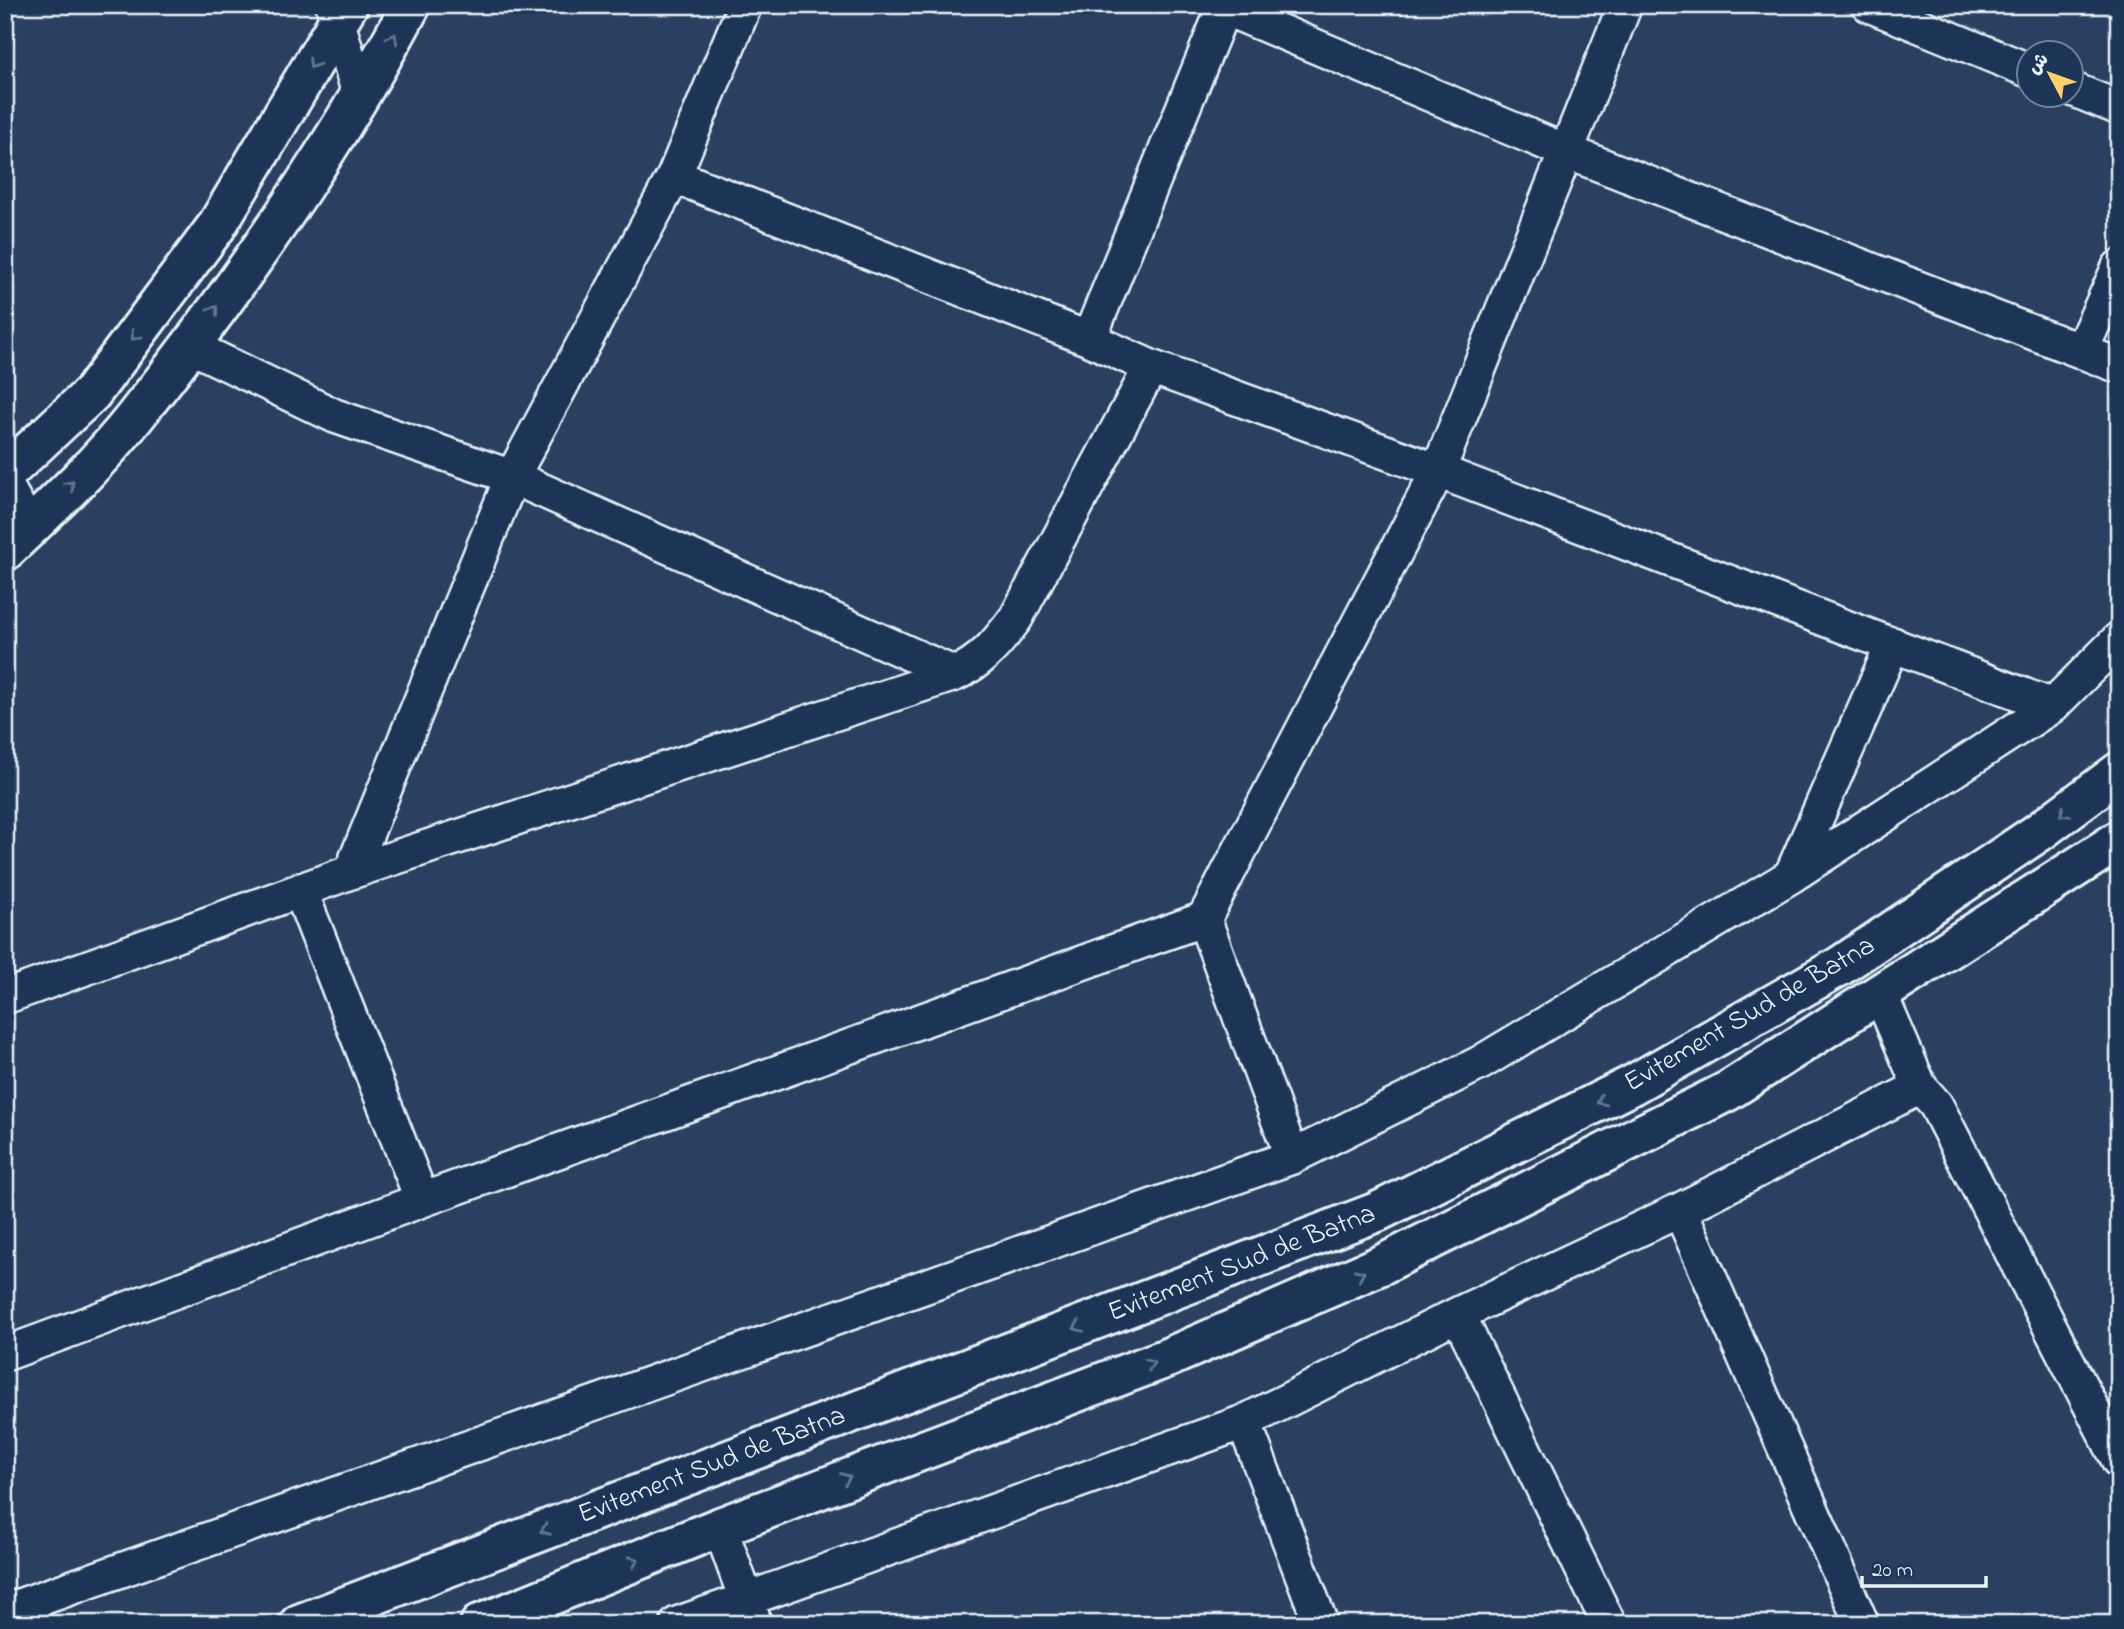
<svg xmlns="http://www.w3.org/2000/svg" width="2124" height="1629" viewBox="0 0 2124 1629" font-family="'Indie Flower','Playpen Sans Arabic',sans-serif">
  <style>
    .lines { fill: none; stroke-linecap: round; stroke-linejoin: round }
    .minor-casing { stroke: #e8f1f8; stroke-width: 38 }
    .secondary-casing { stroke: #e8f1f8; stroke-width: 44 }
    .trunk-casing { stroke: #e8f1f8; stroke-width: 44 }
    .minor { stroke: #1d3557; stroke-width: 33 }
    .secondary { stroke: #1d3557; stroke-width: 38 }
    .trunk { stroke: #1d3557; stroke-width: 38 }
    .oneway { stroke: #64778f }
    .labels { text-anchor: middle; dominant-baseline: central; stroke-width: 5; stroke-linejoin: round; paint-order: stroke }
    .street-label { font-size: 28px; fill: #e8f1f8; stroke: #1d3557 }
  </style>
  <rect width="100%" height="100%" fill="#294061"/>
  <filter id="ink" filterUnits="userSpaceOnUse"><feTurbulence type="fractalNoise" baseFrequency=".0143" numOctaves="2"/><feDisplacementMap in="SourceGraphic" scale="14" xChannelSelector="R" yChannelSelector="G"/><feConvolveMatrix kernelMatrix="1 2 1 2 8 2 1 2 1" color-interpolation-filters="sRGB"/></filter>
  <g filter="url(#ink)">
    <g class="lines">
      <defs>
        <path id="minor" d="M1217 5 1565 151 2119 366
          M1869 5 2030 71
          M333 6 360 97
          M2072 89 2119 108
          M674 176 1089 339 1151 367 1438 471 2052 706
          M1089 339 1225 5
          M188 345 335 416 512 477 955 674
          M2081 351 2119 267
          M5 484 30 528
          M351 872 512 477 674 176 745 5
          M1791 876 1893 644
          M300 890 422 1200
          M1880 994 1920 1087
          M5 997 351 872 955 674C983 661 998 642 1016 618L1151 367
          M1292 1157 1480 1063 1791 876 2052 706 2119 639
          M1680 1210 1862 1624
          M1458 1314 1609 1624
          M5 1354 422 1200 1204 919 1438 471 1625 5
          M1244 1422 1321 1624
          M720 1527 755 1624
          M5 1611 1292 1157 1204 919
          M677 1624 1244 1422 1458 1314 1680 1210 1920 1087 1936 1105 2119 1461"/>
        <path id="secondary" d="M5 474 92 393 216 227 348 5
          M5 551C48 510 97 465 134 418 236 290 334 150 411 5"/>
        <path id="trunk" d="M299 1624 1377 1212 1632 1085 1840 966 2039 832 2119 772
          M480 1624 720 1527 1167 1358 1381 1265 1728 1091 2119 840"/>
      </defs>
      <use href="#minor" class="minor-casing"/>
      <use href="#secondary" class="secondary-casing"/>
      <use href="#trunk" class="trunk-casing"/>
      <use href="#minor" class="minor"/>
      <use href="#secondary" class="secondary"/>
      <use href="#trunk" class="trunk"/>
    </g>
    <defs><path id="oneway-chevron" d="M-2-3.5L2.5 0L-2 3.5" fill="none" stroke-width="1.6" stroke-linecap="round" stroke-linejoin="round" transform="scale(1.75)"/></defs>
    <g class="oneway">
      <use href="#oneway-chevron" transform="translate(393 38) rotate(-61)"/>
      <use href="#oneway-chevron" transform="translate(313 64) rotate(121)"/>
      <use href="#oneway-chevron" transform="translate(214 310) rotate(-53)"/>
      <use href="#oneway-chevron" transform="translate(135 336) rotate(127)"/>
      <use href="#oneway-chevron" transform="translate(70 485) rotate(-46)"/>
      <use href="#oneway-chevron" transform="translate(2064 813) rotate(143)"/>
      <use href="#oneway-chevron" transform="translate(1601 1101) rotate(153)"/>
      <use href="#oneway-chevron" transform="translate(1360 1274) rotate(-24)"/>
      <use href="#oneway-chevron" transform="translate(1078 1327) rotate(159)"/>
      <use href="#oneway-chevron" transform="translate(1150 1364) rotate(-20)"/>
      <use href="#oneway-chevron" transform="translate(846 1478) rotate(-21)"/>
      <use href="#oneway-chevron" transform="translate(545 1530) rotate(159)"/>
      <use href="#oneway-chevron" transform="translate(634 1561) rotate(-22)"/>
    </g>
  </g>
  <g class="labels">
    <g class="street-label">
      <text transform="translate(1750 1015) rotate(-30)">Evitement Sud de Batna</text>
      <text transform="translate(1242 1264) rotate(-21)">Evitement Sud de Batna</text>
      <text transform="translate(712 1466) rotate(-21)">Evitement Sud de Batna</text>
    </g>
  </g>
  <rect width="2124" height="1629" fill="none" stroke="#1d3557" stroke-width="28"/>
  <rect x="14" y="14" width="2096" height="1601" fill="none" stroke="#e8f1f8" stroke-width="2.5" filter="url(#ink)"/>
  <g transform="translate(2050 74) rotate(311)"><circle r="33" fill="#1d3557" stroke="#6e8097" stroke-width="2"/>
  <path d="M0-5L12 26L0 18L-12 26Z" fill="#ffd166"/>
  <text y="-10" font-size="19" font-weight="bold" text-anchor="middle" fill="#e8f1f8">ش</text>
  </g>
  <path d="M1862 1576v10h124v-10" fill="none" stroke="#e8f1f8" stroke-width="3.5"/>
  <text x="1872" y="1576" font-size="21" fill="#e8f1f8" stroke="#1d3557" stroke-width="5" paint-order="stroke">20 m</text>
</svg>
